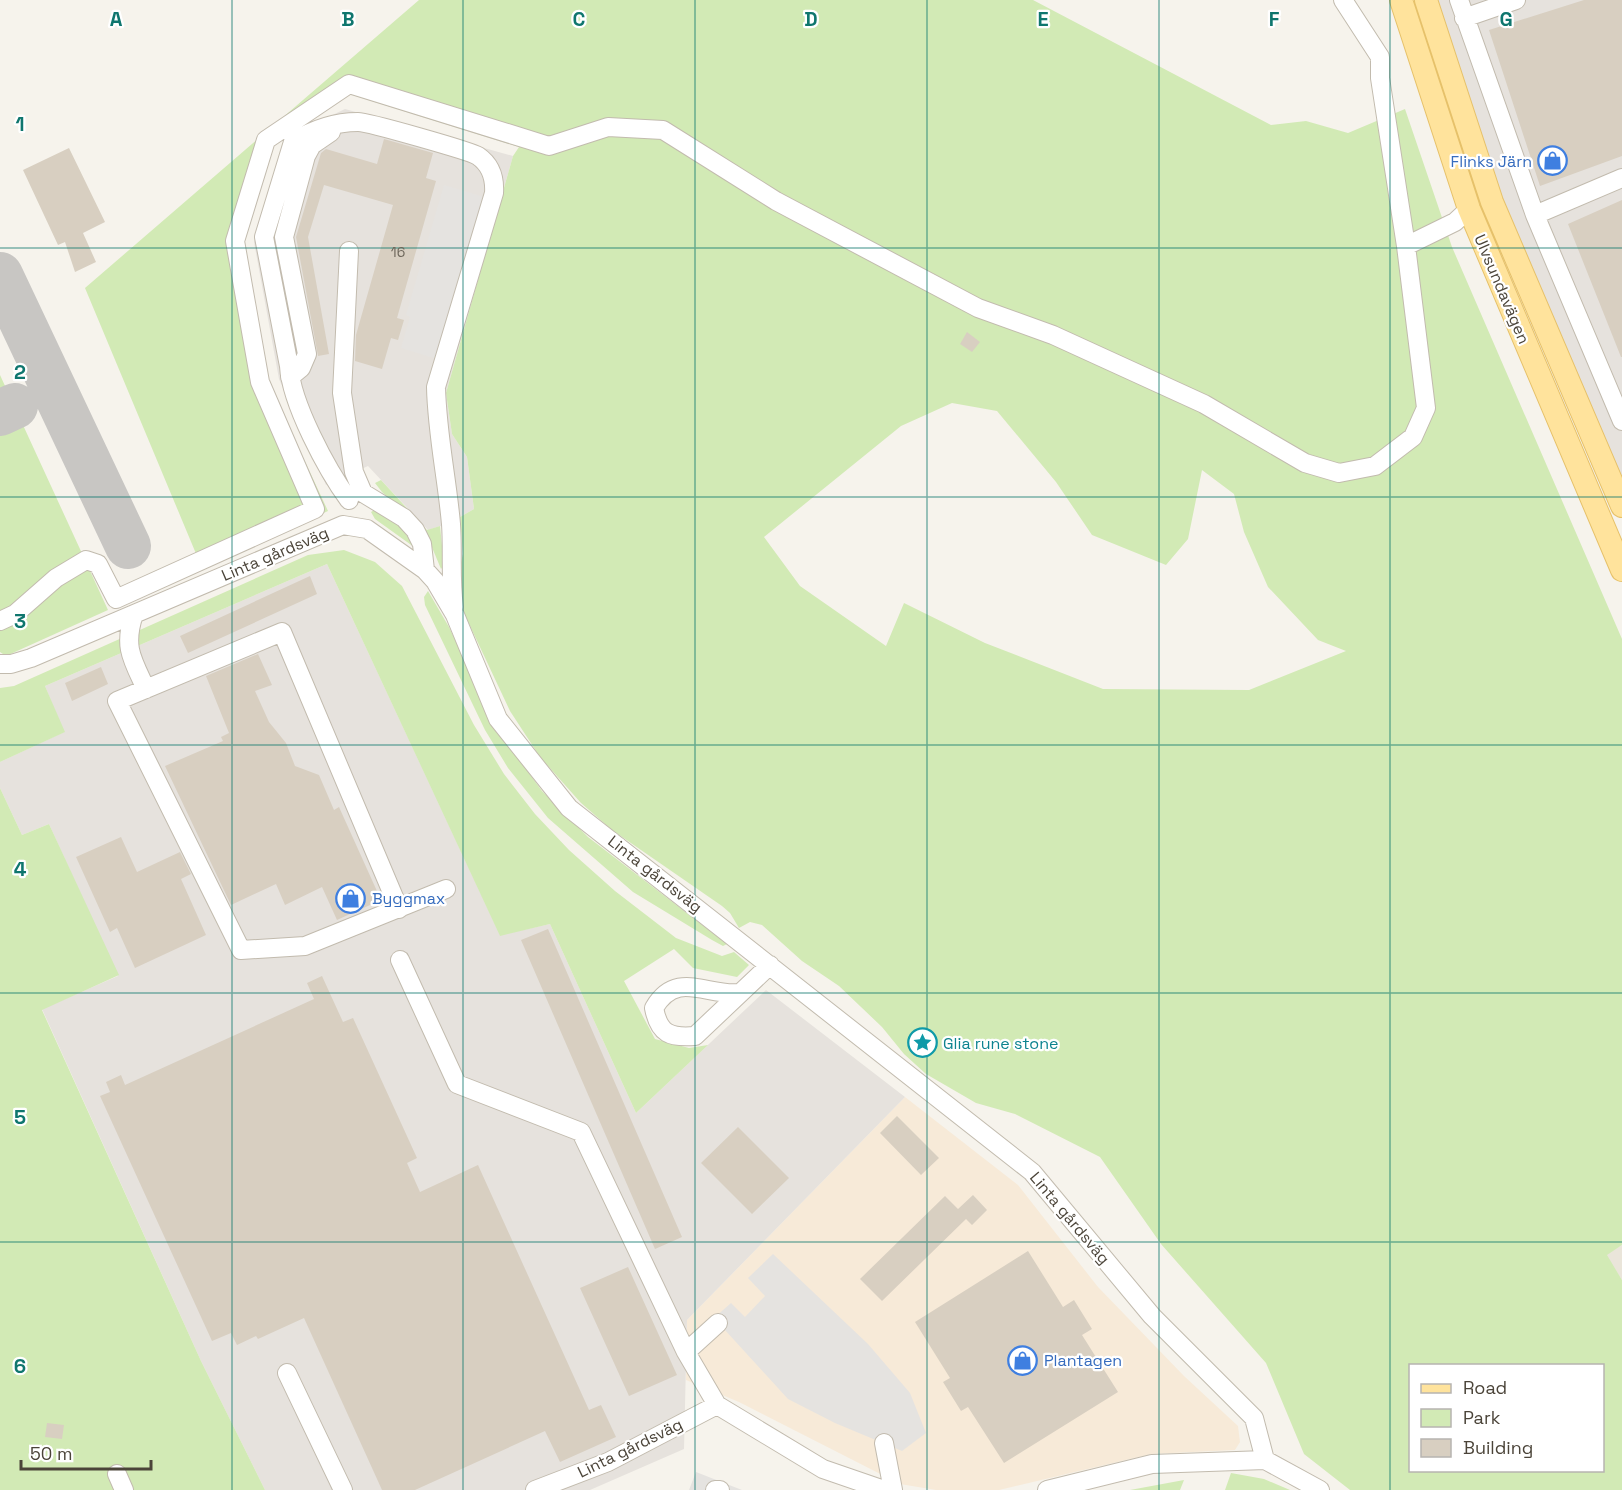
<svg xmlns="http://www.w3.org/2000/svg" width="1622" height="1490" viewBox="0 0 1622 1490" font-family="'Space Grotesk',sans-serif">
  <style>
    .residential { fill: #eae5da }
    .commercial { fill: #f7ead8 }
    .industrial { fill: #e6e2dd }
    .green { fill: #d2eab5; fill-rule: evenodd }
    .parking { fill: #e5e3e0 }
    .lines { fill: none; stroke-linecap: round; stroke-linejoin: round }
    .taxiway { stroke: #c8c6c3; stroke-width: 46 }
    .building { fill: #d8cfc1 }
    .minor-casing { stroke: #c2bbae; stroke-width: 20 }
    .major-casing { stroke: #e6c16a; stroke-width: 24 }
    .minor { stroke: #fff; stroke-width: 18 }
    .major { stroke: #ffe39c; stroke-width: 22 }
    .grid { fill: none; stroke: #0f766e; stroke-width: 1.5; stroke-opacity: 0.55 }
    .labels { text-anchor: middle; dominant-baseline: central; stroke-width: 4.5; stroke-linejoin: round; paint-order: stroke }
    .number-label { font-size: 14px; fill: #6e675b }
    .shop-label { font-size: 16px; fill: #366cbe; stroke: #fff; text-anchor: start }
    .street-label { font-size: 16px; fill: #4b4439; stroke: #fff }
    .culture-label { font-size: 16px; fill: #0d838f; stroke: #fff; text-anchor: start }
    .grid-label { font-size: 20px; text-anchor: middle; font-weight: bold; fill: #0f766e; stroke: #fff; stroke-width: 4.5; stroke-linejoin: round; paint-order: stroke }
  </style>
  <rect width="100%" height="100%" fill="#f6f3ec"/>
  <path class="residential" d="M1622 1245V1280L1606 1255Z"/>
  <path class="commercial" d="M905 1097 1018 1185 1098 1287 1184 1376 1238 1426 1240 1442 1235 1450 1151 1454 999 1490H936L900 1484 739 1402 686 1380 687 1320Z"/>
  <path class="industrial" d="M1436 0H1622V480L1496 182Z
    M345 109 513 156 446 393 452 434 467 457 474 509 460 517 463 532 440 526 428 530 368 466 326 485 279 379 254 242 285 138Z
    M327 564 500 935 550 924 636 1113 766 990 905 1097 687 1320 684 1449 590 1490H265L201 1361 42 1009 118 976 49 824 22 835 0 788V762L64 732 45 686Z"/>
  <path class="green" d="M419 0H1033L1271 125 1306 121 1348 133 1405 109 1452 247 1622 639V1245L1607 1255 1622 1280V1490H1350L1304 1454 1266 1363 1161 1244 1100 1157 1015 1114 976 1103 926 1074 904 1054 882 1027 839 986 802 961 762 925 750 922 739 928 730 913 722 906 612 830 581 803 540 757 510 711 463 611 460 599V566L463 554 460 517 474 509 467 457 452 434 446 393 513 156 519 147 346 93 274 134 241 242 268 382 328 511 202 568 85 288ZM952 403 997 411 1056 482 1092 535 1166 565 1188 539 1202 470 1234 494 1244 532 1268 587 1318 640 1346 651 1249 690 1103 689 985 643 904 603 886 646 800 586 764 537 901 426ZM1410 1366H1602V1470H1410Z
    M0 375 108 610 6 656 0 652Z
    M381 480 427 530 440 526 444 565 441 569 426 533 382 492 375 483Z
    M376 509 402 528 414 547 375 519 371 512Z
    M344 550 375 562 402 586 474 725 504 774 535 814 569 850 615 891 676 938 722 956 734 952 749 965 737 977 693 968 674 949 624 981 655 1039 689 1048 708 1045 636 1113 550 924 500 936 327 564 45 686 65 732 0 762V688L14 686 308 555Z
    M428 591 449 627 497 729 542 791 588 837 727 944 723 946 712 940 633 892 548 818 508 768 485 730 425 605 424 597Z
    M0 788 22 835 49 824 119 975 42 1010 201 1361 265 1490H0Z
    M1231 1473 1264 1479 1290 1490H1225Z
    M1184 1480 1180 1490H1130Z"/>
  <path class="parking" d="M444 185 484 197 437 359 401 348 410 317 406 315Z
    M773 1254 868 1344 910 1393 926 1433 902 1451 835 1423 788 1399 714 1318 731 1303 745 1317 765 1296 748 1278Z
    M696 1472 742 1490H689Z"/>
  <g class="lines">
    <path class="taxiway" d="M0 275 128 546
      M0 413 15 406"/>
  </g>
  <path class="building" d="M1584 0H1622V156L1540 186 1489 30Z
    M384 139 433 153 426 178 436 181 397 318 404 320 398 340 391 338 382 369 355 361 356 335 393 205 324 185 308 237 329 354 318 356 296 237 321 153 326 149 377 164Z
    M69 148 105 222 83 233 96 262 75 272 65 242 58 245 23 170Z
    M1622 200V357H1621L1568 224Z
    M967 332 980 342 972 352 960 344Z
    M310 576 317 594 188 653 180 636Z
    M258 654 272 685 255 691 269 722 286 743 295 766 319 775 334 810 339 807 381 900 337 920 322 887 285 905 276 884 231 905 165 766 223 741 221 737 229 733 206 676Z
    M101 667 108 684 72 701 65 683Z
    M121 837 137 872 180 852 191 874 181 879 206 935 135 968 117 928 110 932 76 857Z
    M548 929 682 1237 655 1249 521 940Z
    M322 976 343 1022 353 1018 417 1158 407 1163 420 1192 478 1165 589 1410 601 1405 616 1437 560 1462 545 1431 415 1490H382L304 1318 258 1339 256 1336 237 1345 231 1333 212 1341 100 1096 110 1092 106 1082 121 1075 125 1085 314 999 307 983Z
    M897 1116 939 1158 921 1175 880 1133Z
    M738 1127 789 1178 752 1214 701 1163Z
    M973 1195 987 1210 972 1225 966 1219 882 1301 860 1279 945 1196 958 1209Z
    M1028 1251 1063 1307 1074 1300 1092 1329 1082 1335 1118 1392 1004 1463 968 1407 961 1411 943 1382 950 1378 915 1322Z
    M628 1267 677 1375 629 1396 580 1288Z
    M47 1423 64 1425 62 1439 45 1437Z"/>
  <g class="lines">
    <defs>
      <path id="minor" d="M1459 0 1535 215 1622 421
        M1464 18 1516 0
        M1535 215 1622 178
        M1406 246 1455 222 1469 209
        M349 251 342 393 354 472 363 493 404 518 415 530 422 544 425 570
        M290 377 301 368 307 354 284 237 306 156 312 145 331 132
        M349 500C327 470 291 403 289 366L264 237 293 142C312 130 335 122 358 122 368 122 470 151 478 156 491 165 495 178 494 193L436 387C437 434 447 478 451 524 453 552 450 579 454 607
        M134 614C123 647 132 659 146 689
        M0 621 15 614 56 578 86 560 98 564 116 599 315 509 260 382 235 241 266 140 349 84 549 146 608 127 663 130 776 201 978 308 1053 335 1204 404 1305 463 1339 473 1375 466 1413 437 1426 408 1406 246 1380 78V57L1343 0
        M0 664H11L31 658 343 525 367 529 425 570 435 581 455 615 498 719 569 808 1032 1172 1152 1316 1254 1418 1265 1460
        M399 909 282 632 117 701 241 950 305 946 446 889
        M400 960 457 1084 581 1132 686 1352 717 1405
        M740 993C707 997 677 969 654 1008 659 1034 670 1038 695 1036L770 965
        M686 1352 718 1323
        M287 1373 343 1490
        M884 1443 893 1490
        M117 1474 124 1490
        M535 1490 608 1462 717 1405 823 1469 884 1490
        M715 1490H720
        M1047 1490 1152 1464 1265 1460 1320 1490"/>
      <path id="major" d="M1401 0 1469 209 1622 570
        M1426 0 1492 202 1622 506"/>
    </defs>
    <use href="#minor" class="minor-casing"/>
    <use href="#major" class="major-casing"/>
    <use href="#minor" class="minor"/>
    <use href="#major" class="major"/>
  </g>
  <path class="grid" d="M232 0V1490M463 0V1490M695 0V1490M927 0V1490M1159 0V1490M1390 0V1490M0 248H1622M0 497H1622M0 745H1622M0 993H1622M0 1242H1622"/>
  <defs>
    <symbol id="shop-ring" viewBox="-11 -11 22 22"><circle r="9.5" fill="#fff" stroke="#3f7fe0" stroke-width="1.5"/><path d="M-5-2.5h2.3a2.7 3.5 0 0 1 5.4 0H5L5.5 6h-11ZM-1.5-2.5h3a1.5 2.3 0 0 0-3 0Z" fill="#3f7fe0"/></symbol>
    <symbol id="sight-ring" viewBox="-11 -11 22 22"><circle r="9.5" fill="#fff" stroke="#0f9aa8" stroke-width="1.5"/><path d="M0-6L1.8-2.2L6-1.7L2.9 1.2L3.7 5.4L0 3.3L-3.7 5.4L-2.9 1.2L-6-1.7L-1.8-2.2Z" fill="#0f9aa8"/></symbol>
  </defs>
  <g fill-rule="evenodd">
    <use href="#shop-ring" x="1536" y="144" width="33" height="33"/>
    <use href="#shop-ring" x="334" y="882" width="33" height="33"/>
    <use href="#sight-ring" x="906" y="1026" width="33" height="33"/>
    <use href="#shop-ring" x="1006" y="1344" width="33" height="33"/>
  </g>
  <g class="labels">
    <g class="number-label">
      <text x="398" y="252">16</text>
    </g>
    <g class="shop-label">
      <text x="1532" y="161" text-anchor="end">Flinks Järn</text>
      <text x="372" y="898">Byggmax</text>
      <text x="1044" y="1360">Plantagen</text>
    </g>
    <g class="street-label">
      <text transform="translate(1502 289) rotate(67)">Ulvsundavägen</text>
      <text transform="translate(275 554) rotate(-23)">Linta gårdsväg</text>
      <text transform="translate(655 874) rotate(38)">Linta gårdsväg</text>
      <text transform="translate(1070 1218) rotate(50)">Linta gårdsväg</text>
      <text transform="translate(630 1448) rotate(-26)">Linta gårdsväg</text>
    </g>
    <g class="culture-label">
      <text x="943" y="1043">Glia rune stone</text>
    </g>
  </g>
  <g class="grid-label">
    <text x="116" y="26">A</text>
    <text x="348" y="26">B</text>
    <text x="579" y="26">C</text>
    <text x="811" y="26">D</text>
    <text x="1043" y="26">E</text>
    <text x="1274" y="26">F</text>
    <text x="1506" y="26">G</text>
    <text x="20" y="131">1</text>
    <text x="20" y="379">2</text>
    <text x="20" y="628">3</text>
    <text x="20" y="876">4</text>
    <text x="20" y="1124">5</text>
    <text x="20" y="1373">6</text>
  </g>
  <rect x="1409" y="1364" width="195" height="108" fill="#ffffff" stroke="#b7b4b0" stroke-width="1.5"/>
  <rect x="1421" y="1384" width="30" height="9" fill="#ffe39c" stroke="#b7b4b0" stroke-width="1.5"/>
  <text x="1463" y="1394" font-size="18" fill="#4b4439">Road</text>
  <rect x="1421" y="1409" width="30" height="18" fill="#d2eab5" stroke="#b7b4b0" stroke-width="1.5"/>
  <text x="1463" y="1424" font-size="18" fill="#4b4439">Park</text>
  <rect x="1421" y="1439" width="30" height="18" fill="#d8cfc1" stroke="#b7b4b0" stroke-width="1.5"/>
  <text x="1463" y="1454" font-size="18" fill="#4b4439">Building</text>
  <path d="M21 1460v9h130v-9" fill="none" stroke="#4b4439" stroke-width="3"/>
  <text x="30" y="1460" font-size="18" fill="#4b4439" stroke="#ffffff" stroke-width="4.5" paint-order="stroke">50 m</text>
</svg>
